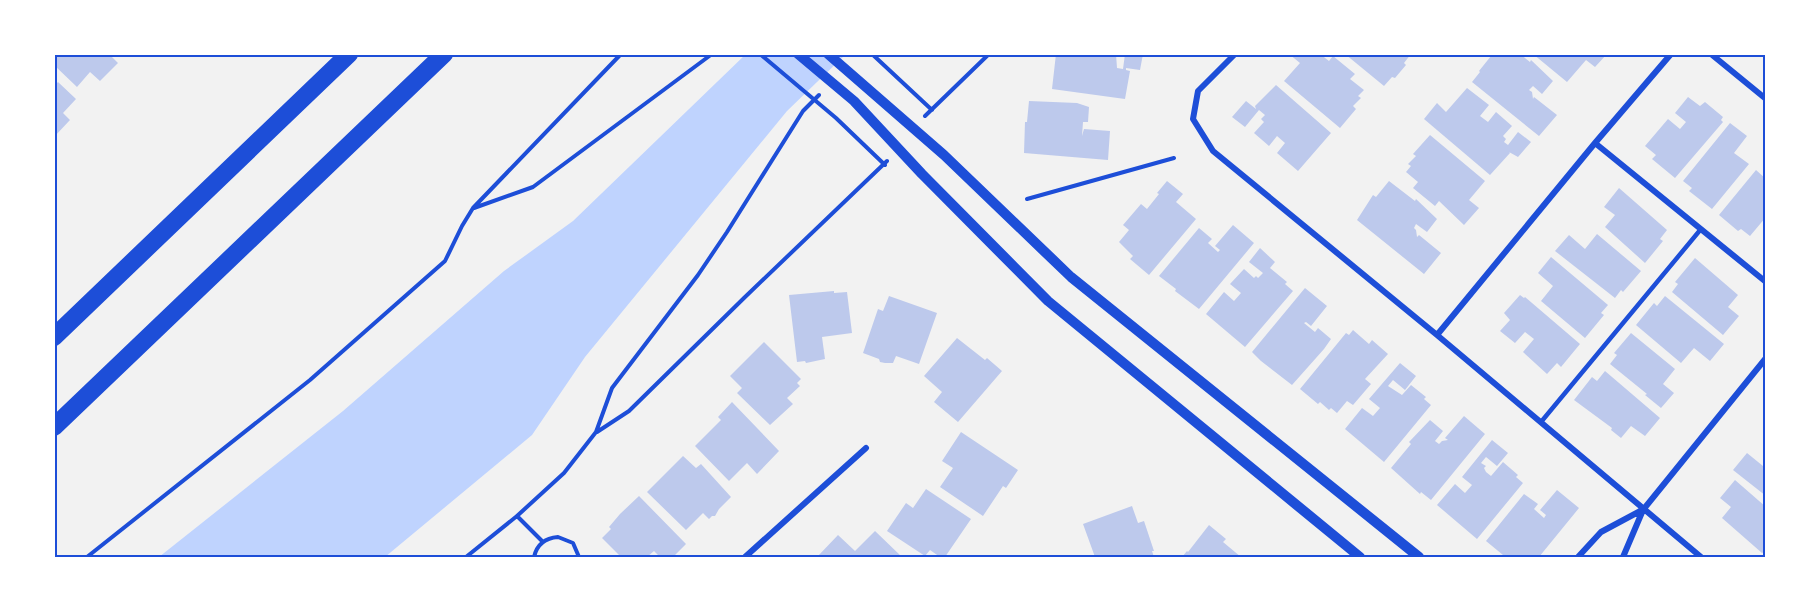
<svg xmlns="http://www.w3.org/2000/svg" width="1820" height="611" viewBox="0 0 1820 611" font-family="'Noto Sans',sans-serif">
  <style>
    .water { fill: #bfd3fe }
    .building { fill: #bdc9ec }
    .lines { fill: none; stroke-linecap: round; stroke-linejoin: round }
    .path { stroke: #1d4ed8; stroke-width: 4 }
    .service { stroke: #1d4ed8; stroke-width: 4.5 }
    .minor { stroke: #1d4ed8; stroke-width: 6 }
    .tertiary { stroke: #1d4ed8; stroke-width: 10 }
    .motorway { stroke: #1d4ed8; stroke-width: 18 }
    .neatline { fill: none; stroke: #1d4ed8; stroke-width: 2 }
  </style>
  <rect width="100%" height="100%" fill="#f2f2f2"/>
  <path class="water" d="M746 54H846L787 111 585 357 532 435 385 557H159L343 411 504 271 573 221Z"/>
  <path class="building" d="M54 54H109L118 63 100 81 90 72 77 87 54 65Z
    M1056 54H1086L1095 56V54H1116L1117 68 1123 69 1125 54H1143L1140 70 1126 68V70L1130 71 1125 99 1052 89Z
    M1289 54H1320L1329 61 1333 56 1355 74 1350 79 1364 90 1358 96 1361 98 1353 106 1356 109 1340 128 1284 81 1300 63Z
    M1345 54H1411L1404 63 1406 65 1395 78 1392 77 1384 86Z
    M1495 54H1520L1530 62 1531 60 1553 81 1542 94 1533 86 1529 90 1532 92 1533 99 1534 97 1557 115 1539 136 1472 82 1480 72 1479 71 1491 56 1492 57Z
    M1533 54H1607L1595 67 1586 60 1567 82Z
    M58 82 76 99 63 113 70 120 54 137V83L56 84Z
    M1276 85 1331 133 1298 171 1277 153 1285 143 1277 136 1269 146 1254 133 1264 122 1261 119 1265 115 1259 110 1245 127 1232 117 1246 101 1256 109 1255 106Z
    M1467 88 1489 105 1480 116 1488 122 1496 112 1512 126 1503 136 1506 139 1504 142 1508 145 1518 132 1531 142 1518 157 1509 152 1510 153 1490 175 1424 119 1437 103 1446 112Z
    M1688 97 1700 106 1705 102 1723 117 1721 120 1723 122 1675 178 1652 159 1656 155 1645 146 1668 119 1680 129 1686 122 1675 113Z
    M1029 101 1077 103 1089 107 1088 122H1083L1082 136 1084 129 1110 131 1108 160 1024 153 1025 122H1027Z
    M1730 123 1747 136 1734 153 1749 164 1712 209 1689 191 1692 188 1683 181Z
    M1430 135 1485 181 1469 200 1479 208 1464 225 1439 201 1435 206 1413 188 1418 182 1406 172 1411 166 1408 164 1416 156 1413 154Z
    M1756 170 1766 179V217L1750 236 1741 229 1738 231 1719 215Z
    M1167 181 1183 194 1176 202 1196 219 1149 275 1130 259 1133 256 1119 242 1129 230 1123 225 1141 204 1147 209 1159 194 1157 193Z
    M1389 181 1415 201 1416 199 1437 219 1427 232 1416 224 1414 228 1416 230 1417 237 1419 235 1441 253 1424 274 1357 220 1373 195 1376 197Z
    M1619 188 1667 230 1660 239 1663 241 1645 263 1605 227 1615 215 1604 207Z
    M1233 225 1254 243 1199 309 1175 291 1176 289 1159 276 1199 228 1212 239 1208 243 1218 252 1220 250 1215 246Z
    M1597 234 1641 271 1623 292 1621 290 1615 298 1555 251 1569 235 1585 249Z
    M1260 248 1275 262 1270 268 1287 282 1285 284 1293 291 1245 347 1206 314 1224 292 1234 301 1241 293 1230 284 1244 269 1254 278 1256 276 1258 278 1263 273 1249 262Z
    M1551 257 1608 305 1601 313 1604 315 1585 338 1541 301 1553 286 1538 273Z
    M1695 258 1738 295 1728 307 1739 316 1723 335 1672 292 1678 284 1675 282Z
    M1305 288 1327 306 1311 326 1306 322 1304 323 1315 332 1318 328 1331 339 1324 349 1292 385 1261 361 1252 352Z
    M834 291V293L847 292 852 333 822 337 825 359 806 363 805 361 797 362 789 295Z
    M1520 295 1524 298 1525 297 1580 344 1561 367 1557 363 1547 374 1523 352 1534 339 1525 332 1515 343 1500 331 1510 320 1504 313Z
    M889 296 937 313 919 364 896 356 893 363H885L880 362 879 359 863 353 878 309 883 311Z
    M1665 296 1724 344 1710 361 1694 348 1681 363 1636 325 1654 303 1657 306Z
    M1353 330 1369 344 1372 340 1388 354 1365 379 1371 384 1353 405 1347 401 1337 413 1331 408 1329 410 1320 402 1318 404 1300 389 1346 333 1349 335Z
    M1631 333 1675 369 1663 384 1674 393 1661 408 1645 395 1647 394 1610 364 1617 355 1614 353Z
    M957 338 985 360 987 358 1002 371 958 422 934 402 942 392 924 376Z
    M764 342 801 379 797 383 800 386 787 398 793 404 770 425 737 393 742 388 730 376Z
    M1400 363 1416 376 1405 390 1393 380 1388 386 1402 395 1411 385 1426 397 1424 399 1431 405 1384 462 1345 429 1362 408 1373 416 1380 408 1369 399Z
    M1605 371 1660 418 1645 436 1631 426 1621 438 1611 430 1612 428 1574 400 1592 377 1597 381Z
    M732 402 779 451 757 474 747 463 729 481 695 446 721 420 718 417Z
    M1464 416 1485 434 1431 500 1421 492 1420 494 1391 468 1411 444 1409 442 1430 420 1443 431 1435 441 1439 444 1442 441 1448 440 1445 438Z
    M961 432 1018 470 1006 488 1003 486 983 516 940 487 953 468 942 461Z
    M1492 440 1508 453 1497 466 1486 457 1481 463 1486 466 1484 468 1486 472 1491 476 1503 462 1518 475 1516 477 1523 483 1477 539 1437 505 1455 484 1465 493 1472 485 1462 477Z
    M1747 453 1763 466 1766 462V496L1733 470Z
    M683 456 696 468 701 464 731 497 719 509 715 516H712L709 519 703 513 686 530 647 492Z
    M1735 480 1766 507V551L1762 553 1722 518 1731 507 1720 498Z
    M926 489 971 519 945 557H940L930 550 925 556 887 531 906 503 913 508Z
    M1557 490 1579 508 1539 557H1500L1503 555 1486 541 1524 494 1538 504 1534 509 1544 518 1546 515 1540 510Z
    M639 496 686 544 673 557H660L654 551 647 557H621L602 538 611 529 609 527 620 514Z
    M1132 506 1138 523 1144 521 1154 551H1152L1154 557H1095L1083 524Z
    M1209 525 1226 539 1223 542 1241 557H1182L1187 551 1188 552Z
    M875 531 902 557 818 556 838 535 855 551Z"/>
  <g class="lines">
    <path class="path" d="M760 54 836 118 885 165
      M872 54 932 110
      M925 116 989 54
      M1027 199 1174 158
      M474 208 533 187 712 54
      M597 432 629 411 744 298 887 161
      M517 516 543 542
      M87 557 310 380 445 261 462 226 473 208 621 54
      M466 557 517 516 564 473 596 432 612 388 698 275 727 232 803 111 819 95
      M534 557C537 544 545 538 558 537L573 543 579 557"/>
    <path class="service" d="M1541 422 1701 229"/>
    <path class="minor" d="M1235 54 1198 91 1193 119 1213 151 1437 335 1701 557
      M1711 54 1766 99
      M1595 143 1766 282
      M1437 335 1595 143 1671 54
      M745 557 866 448
      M1578 557 1601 532 1642 510
      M1623 557 1643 510 1766 358"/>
    <path class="tertiary" d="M798 54 854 101 922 174 1048 301 1360 557
      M828 54 944 155 1071 277 1419 557"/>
    <path class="motorway" d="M54 337 349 54
      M54 427 444 54"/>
  </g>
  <rect width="1820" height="611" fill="none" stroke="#ffffff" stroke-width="111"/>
  <rect x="56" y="56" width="1708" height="500" class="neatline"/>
</svg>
